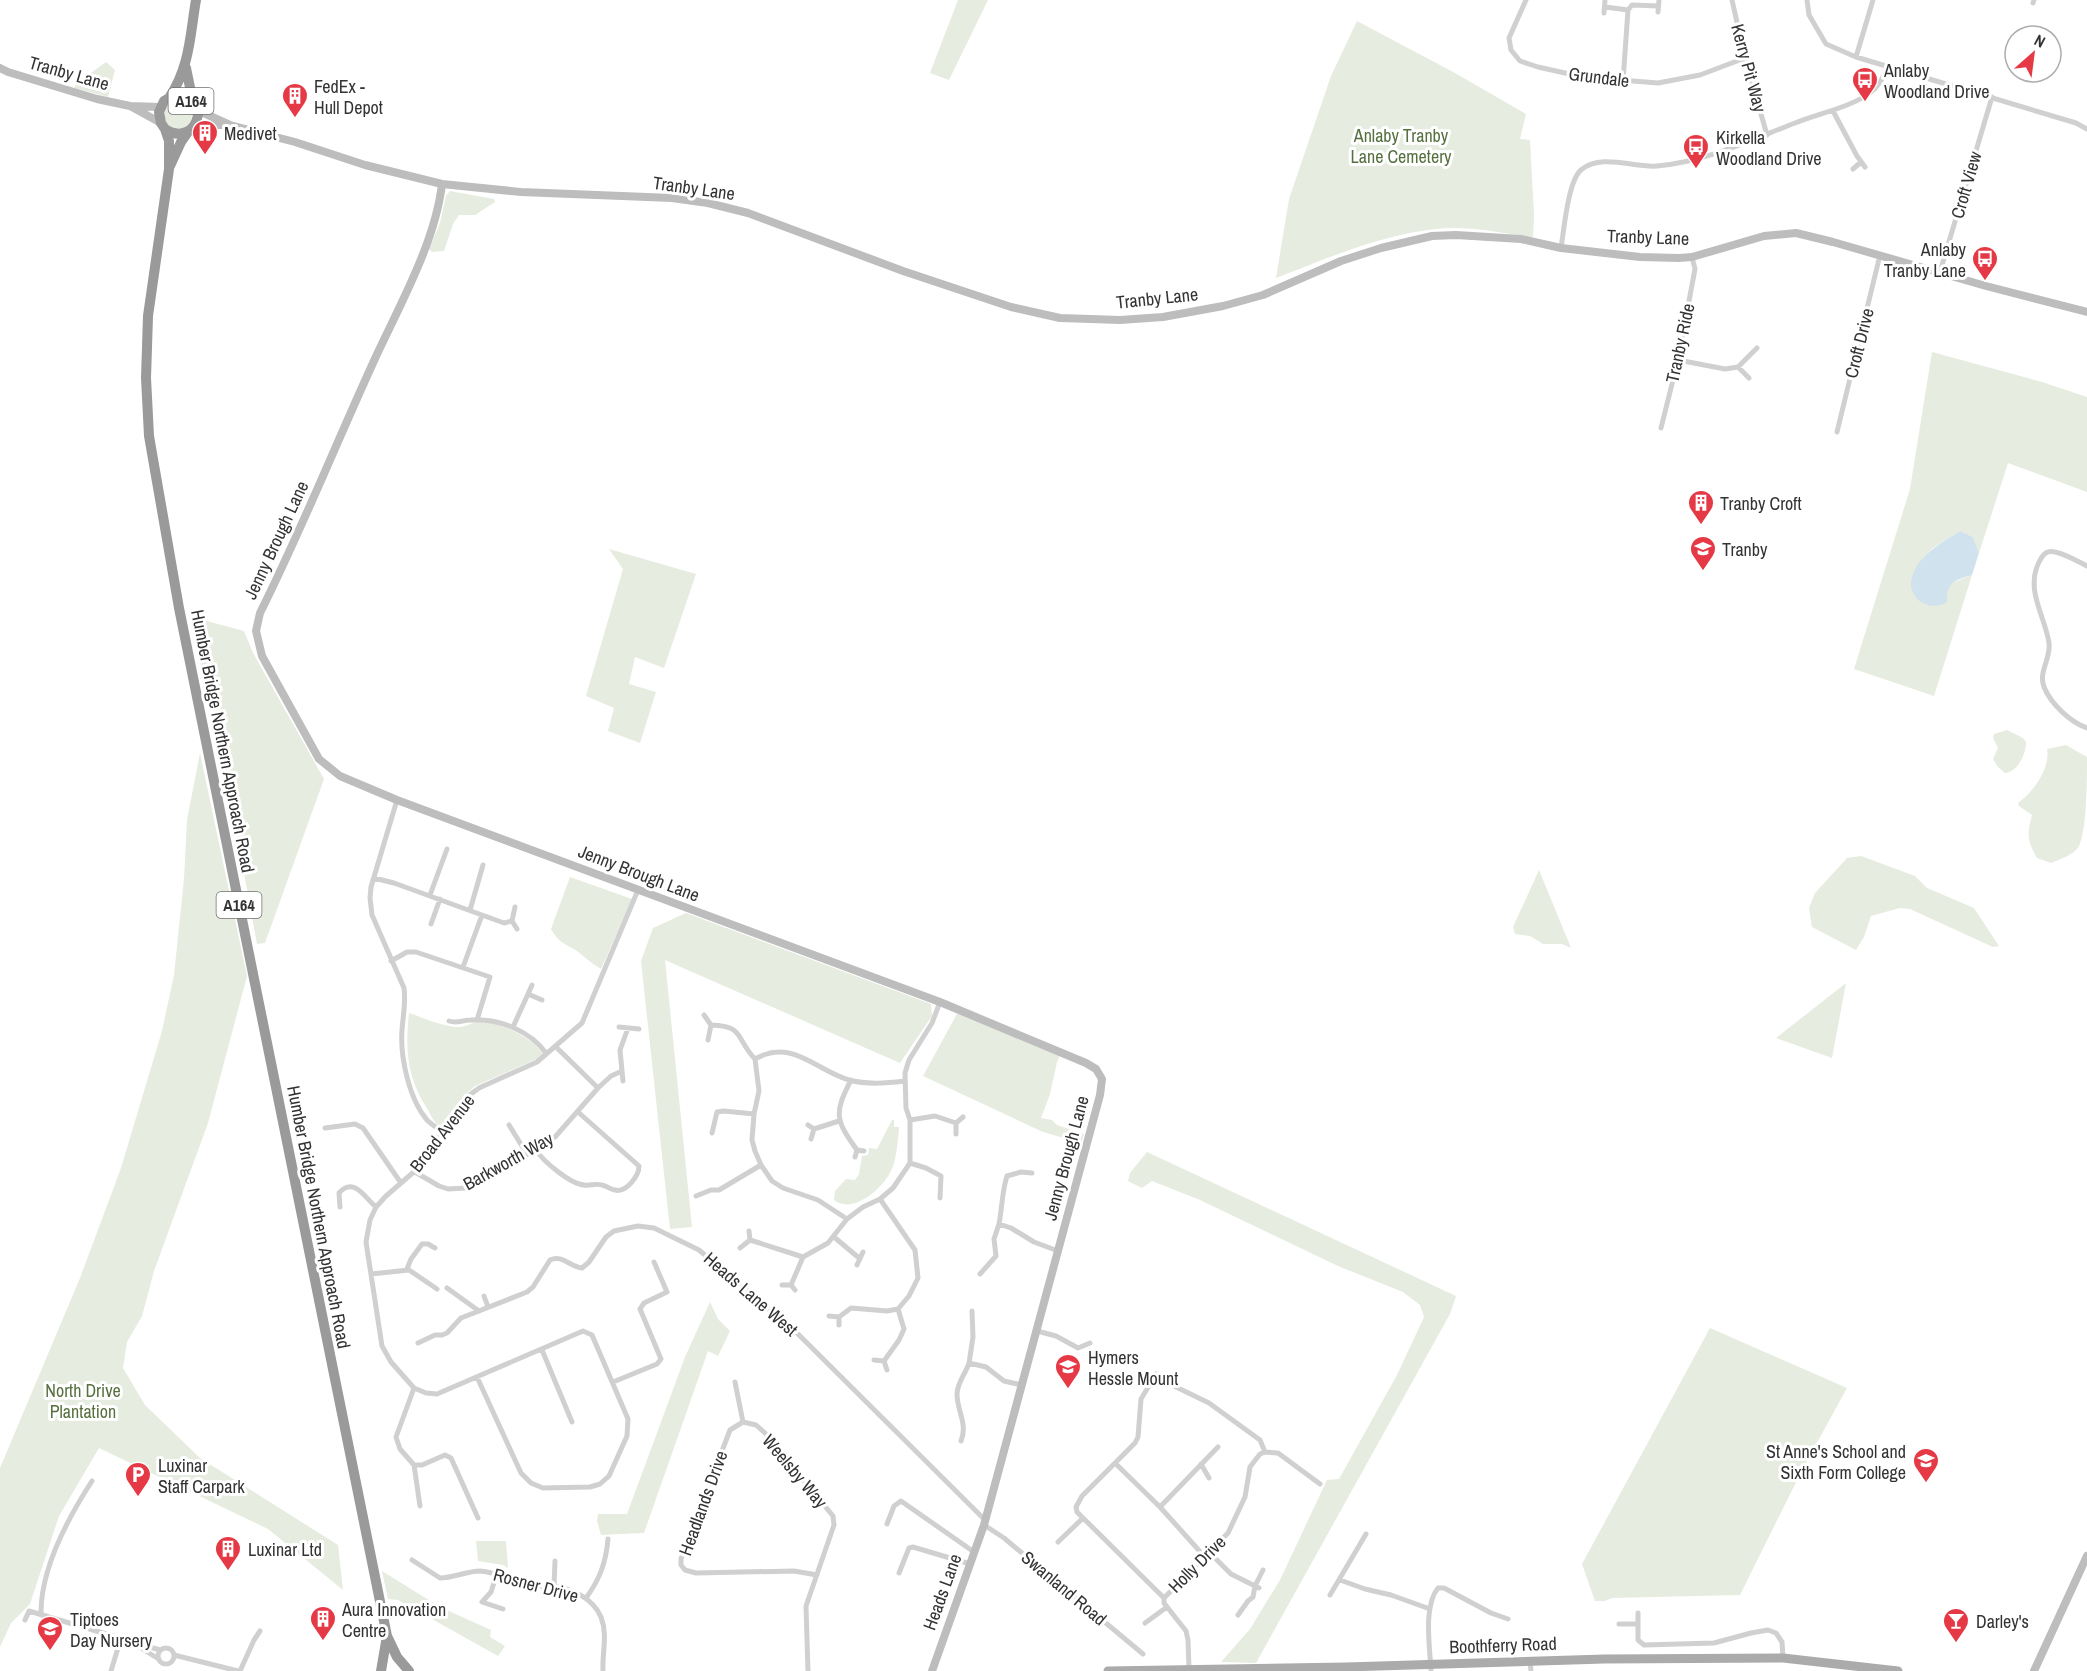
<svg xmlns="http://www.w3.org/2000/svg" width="2087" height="1671" viewBox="0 0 2087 1671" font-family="'Archivo Narrow',sans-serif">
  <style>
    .green { fill: #e6ecdf }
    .water { fill: #cfe2ee }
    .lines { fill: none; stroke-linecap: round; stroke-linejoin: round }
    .street { stroke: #d0d0d0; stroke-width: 5 }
    .secondary { stroke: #bdbdbd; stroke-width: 8 }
    .primary { stroke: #ababab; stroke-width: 9 }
    .highway { stroke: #9a9a9a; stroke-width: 10 }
    .labels { text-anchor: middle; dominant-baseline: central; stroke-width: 6; stroke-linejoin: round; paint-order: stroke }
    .shield { fill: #fff; stroke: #707070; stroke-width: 1.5 }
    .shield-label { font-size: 16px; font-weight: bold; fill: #333 }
    .street-label { font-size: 18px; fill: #333; stroke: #fff }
    .poi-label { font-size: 18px; fill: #333; stroke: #fff; text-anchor: start }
    .park-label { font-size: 18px; fill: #56703f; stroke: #fff }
  </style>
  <rect width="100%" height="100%" fill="#fff"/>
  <path class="green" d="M958 0H988L949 80 930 73Z
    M1357 21 1455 73 1526 114 1520 139 1530 140 1534 215 1533 237C1501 233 1467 225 1436 229 1380 235 1328 258 1276 278L1289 199 1331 76Z
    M106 62 115 70 108 97 74 88 77 83Z
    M164 115a14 14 0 1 1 28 0a14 14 0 1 1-28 0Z
    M450 191 494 199 495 202 475 215H459L453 224 444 251 432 252 429 249 440 223 446 196Z
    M1932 352 2042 382 2087 397V492L2008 463 1979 553 1973 537 1960 531 1933 548 1922 559 1946 590 1951 583 1972 575 1934 696 1854 669 1910 489Z
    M609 549 696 574 664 668 635 657 629 684 656 692 640 743 608 731 614 708 586 696 623 569Z
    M192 617 244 631 253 653 324 779 265 943 257 944 213 704 207 700Z
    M2007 730 2023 738 2026 742C2026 754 2018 772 2005 773L1998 767 1993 759 1998 748 1993 738 1994 734Z
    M2066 745 2087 757C2087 779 2087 828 2079 846 2074 855 2060 859 2051 863L2037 858C2027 840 2027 835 2032 815L2019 806 2018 803C2033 793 2051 767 2047 749Z
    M200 753 247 976 208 1123 154 1271 142 1316 127 1342 123 1368 145 1405 200 1458 338 1545 343 1590 268 1529 99 1448 59 1516 30 1604 11 1623 0 1647V1468L80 1278 121 1168 162 1031 174 975 184 879 187 820Z
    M1861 856 1915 876 1927 888 1974 908 1999 946 1993 947 1910 909 1900 908 1871 916 1864 937 1856 950 1812 927 1809 908 1815 893 1847 858Z
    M1539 870 1571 948 1562 944H1543L1530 936 1515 934 1513 927Z
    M570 877 632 899 601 969C592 964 585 957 577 951 564 943 559 943 551 929Z
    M686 913 931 1004 932 1016 900 1063 665 960 692 1227 670 1229 641 961 653 928Z
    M1846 983 1832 1058 1776 1038Z
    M958 1012 1061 1053 1057 1062 1050 1094 1041 1118 1052 1120 1057 1125 1084 1134 1081 1143 1043 1132 923 1076Z
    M409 1013C424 1018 443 1027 459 1027 465 1027 471 1023 477 1022 497 1020 532 1037 543 1054L539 1058 475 1086 464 1096 445 1125 439 1126C434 1122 431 1116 428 1110 407 1078 405 1051 409 1013Z
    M892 1120H894V1127H899V1130C897 1144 897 1158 891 1171 883 1188 853 1215 834 1200L835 1191 846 1179 855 1180 859 1174 862 1156 868 1155 869 1148 877 1149Z
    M1147 1152 1456 1296 1450 1314 1256 1663 1221 1662 1250 1629 1280 1580 1327 1480 1339 1479 1397 1375 1424 1317 1420 1305 1403 1292 1338 1266 1200 1200 1152 1181 1142 1188 1128 1181 1130 1173Z
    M710 1302 718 1319 730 1331 718 1356 708 1351 644 1533 601 1535 597 1521 598 1514H627L685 1357Z
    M1710 1328 1847 1388 1803 1468 1740 1595 1612 1598 1605 1601H1595L1582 1564Z
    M476 1541H506L508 1568 503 1565 478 1561Z
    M382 1571 440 1607 491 1630 490 1637 505 1646 498 1656 398 1600 388 1599Z"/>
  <path class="water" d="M1960 531 1973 537 1979 553 1972 575C1955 580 1946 582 1947 602 1928 614 1904 596 1913 574 1921 553 1942 543 1960 531Z"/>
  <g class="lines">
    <path class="street" d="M1526 0 1509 38 1511 50 1520 61 1538 67 1583 77 1658 83 1700 75 1745 58
      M1732 0 1745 58 1767 135
      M1807 0 1809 15 1826 44 1856 57 2076 123 2087 129
      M2033 3 2034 0
      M1605 7 1628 10 1623 81
      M1628 10 1632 5 1658 6
      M1658 12 1659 0
      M1604 13 1605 0
      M1856 57 1873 0
      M1833 111 1857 156 1865 167
      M1853 169 1861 162
      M1561 248C1564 230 1568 181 1581 170 1601 153 1634 168 1657 166 1705 162 1751 140 1795 123 1819 113 1845 109 1867 95 1878 88 1883 78 1888 66
      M1940 272 1992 97
      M1678 360 1725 369 1738 367 1749 378
      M1738 367 1757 348
      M1661 428 1678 360 1695 269 1692 257
      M1837 432 1880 255
      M2087 566C2079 562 2056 549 2048 552 2044 553 2041 558 2039 562 2025 590 2045 616 2049 643 2051 659 2038 672 2044 687 2051 704 2070 722 2087 728
      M397 800 371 887 370 898 372 915 404 988C406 1003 403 1016 402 1030 400 1057 409 1099 427 1120 431 1124 437 1128 442 1131
      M374 878 394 883 482 915
      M430 895 447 849
      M515 907 512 921 517 929
      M470 910 483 865
      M431 924 440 899
      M391 961 407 952H416L490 977 477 1020
      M463 967 482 915 504 923 512 921
      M532 985 528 994 542 1000
      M704 1015 711 1025 708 1040
      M449 1021C458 1024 462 1020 471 1020 499 1018 530 1031 546 1053
      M711 1025C745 1026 735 1038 755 1059
      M513 1027 528 994
      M619 1027 639 1029
      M622 1071 623 1081
      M851 1080C834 1113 835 1120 857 1150
      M598 1088 611 1076 622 1071 620 1050 628 1028
      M910 1120 935 1116 956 1123
      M509 1125 527 1154
      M808 1125 814 1129 811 1139
      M325 1128 355 1124 363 1128 401 1183
      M814 1129 839 1121
      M712 1133 717 1112 724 1111 754 1114
      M956 1134V1123L963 1117
      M536 1150C543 1161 570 1184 584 1185 590 1186 596 1183 602 1185 607 1186 611 1190 615 1190 626 1193 639 1176 639 1166L578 1112
      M855 1157 857 1150 864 1151
      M910 1163 926 1168 941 1176 940 1198
      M415 1172 439 1186 448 1189 466 1188 475 1184 489 1174 536 1150 555 1137 598 1088 556 1047
      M696 1196 711 1190H719L761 1165
      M340 1207 339 1193C354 1176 365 1198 376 1207
      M847 1219 818 1200 783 1188 772 1181 761 1165 755 1151 752 1140 754 1114 759 1091 755 1059C792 1038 815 1070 849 1080 868 1085 887 1083 905 1081
      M999 1224C1002 1209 1002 1191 1007 1176L1021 1172 1032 1173
      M834 1237 859 1258
      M750 1240 803 1257 828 1243 847 1219 863 1207 880 1199 893 1188 910 1163V1120L906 1108 905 1073 909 1060 932 1023 940 1002
      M740 1248 750 1240 749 1231
      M857 1265 863 1252
      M407 1269 411 1259 422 1244H428L435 1248
      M371 1274 409 1270 437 1289
      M980 1274 996 1256 994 1239 999 1224 1011 1228 1034 1242 1058 1251
      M782 1285H791L795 1290
      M791 1285 803 1257
      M447 1288 479 1311
      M484 1296 488 1307
      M972 1311 973 1337 969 1363 986 1367 1004 1381 1022 1385
      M829 1316 839 1317V1325
      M839 1317 851 1308 887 1311 898 1309 909 1296 918 1278 915 1250 880 1199
      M1037 1331 1056 1336 1078 1348 1090 1343
      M418 1343 435 1335H442L447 1333 461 1318 527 1292 533 1287 550 1260C562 1254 570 1267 582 1268L589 1262 606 1237 614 1231 638 1226 654 1228 699 1250 795 1331 985 1520
      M542 1350 572 1422
      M874 1360 884 1361 887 1370
      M884 1361 899 1340 904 1329 898 1309
      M477 1377 521 1473 531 1483 543 1488 590 1487 600 1484 609 1476 627 1436 628 1419 592 1335 583 1331 437 1394 426 1393 414 1388 391 1362 382 1346 366 1242 370 1220 376 1207 386 1196 416 1170 467 1097 479 1088 537 1062 582 1023 638 890
      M613 1382 657 1364 661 1359 640 1309 644 1303 667 1292 654 1262
      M735 1382 743 1422 730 1430 681 1559V1565L685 1570 696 1573 794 1571 817 1575
      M414 1388 396 1437 400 1449 414 1465 420 1506
      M743 1422 756 1425 765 1433 833 1516 834 1525 806 1606 808 1671
      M961 1441C968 1424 957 1411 957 1394 957 1383 966 1373 969 1363
      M1116 1464 1160 1507 1204 1556
      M1201 1464 1209 1478
      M414 1465H422L445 1455 451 1458 478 1518
      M1160 1507 1218 1447
      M887 1524 894 1506 901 1501 974 1552
      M984 1525 1004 1538 1143 1654
      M1058 1542 1083 1518
      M1209 1552 1231 1574 1259 1588
      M412 1560 440 1578C453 1578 467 1571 480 1571 498 1572 512 1581 529 1585 536 1587 545 1586 552 1586 571 1588 593 1598 601 1617 608 1635 602 1652 603 1671
      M497 1573 491 1592 482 1602 503 1609
      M899 1573 909 1548 913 1547 970 1564
      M1340 1580 1365 1589 1391 1595 1430 1609
      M554 1586 555 1561
      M1330 1595 1366 1534
      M586 1598C600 1579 606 1562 608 1539
      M1164 1598 1077 1512 1076 1507 1082 1496 1135 1443 1138 1437 1141 1399 1156 1374 1174 1386 1209 1403 1260 1440 1265 1452
      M1638 1613V1640L1644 1645 1714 1643 1751 1633 1768 1630 1776 1633 1782 1642 1783 1658
      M41 1615C40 1569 68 1518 92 1481
      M1238 1615 1248 1601 1253 1597 1255 1586 1263 1570
      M25 1620 29 1611 160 1650
      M1145 1623 1167 1607
      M1619 1624H1637
      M138 1646 157 1658
      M158 1656a8 8 0 1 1 16 0a8 8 0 1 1-16 0Z
      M174 1655 238 1671
      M1530 1661 1531 1671
      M1189 1669 1188 1640 1186 1631 1164 1603V1598L1228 1533 1245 1497 1250 1467 1260 1454 1265 1452 1278 1453 1320 1484
      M111 1671 121 1638
      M240 1671 254 1640 260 1631
      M1431 1671C1430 1648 1423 1606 1438 1588H1444L1491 1613 1508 1619"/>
    <path class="secondary" d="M0 68 8 72 97 99 130 106 161 107
      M132 107 161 123
      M197 110 230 125 295 142 365 165 442 184 521 192 672 198 708 203 748 213 903 271 1011 307 1060 318 1120 320 1163 317 1223 306 1263 295 1341 261 1381 248 1432 236 1456 235 1521 239 1561 248 1640 257 1679 258 1692 257 1764 236 1796 233 1833 242 1986 286 2087 312
      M195 125H226
      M442 184C435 244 398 308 373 363 335 446 301 531 260 613L256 631 262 656 319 759 340 776 397 800 940 1002 1086 1063 1096 1069 1102 1079 1100 1095 984 1525 932 1671
      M2034 1671 2087 1556"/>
    <path class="primary" d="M1108 1671 1346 1667 1604 1659 1783 1658 1898 1671"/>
    <path class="highway" d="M186 68 193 102
      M169 98C190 67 190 35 196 0
      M165 129C180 139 195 132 198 115L193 102 182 96 169 98 164 101 159 112 161 123 165 129 169 141V169L148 316 146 378 149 436 179 608 387 1636 397 1657 409 1671
      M170 166 181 142 188 132
      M381 1671 387 1636"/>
  </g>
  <defs>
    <symbol id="bus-pin" viewBox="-11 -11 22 30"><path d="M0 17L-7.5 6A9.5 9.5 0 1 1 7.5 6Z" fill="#e63946" stroke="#fff"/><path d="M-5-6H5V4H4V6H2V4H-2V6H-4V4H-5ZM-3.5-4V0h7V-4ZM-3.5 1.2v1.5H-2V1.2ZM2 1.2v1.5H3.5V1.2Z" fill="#fff"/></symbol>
    <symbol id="building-pin" viewBox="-11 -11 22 30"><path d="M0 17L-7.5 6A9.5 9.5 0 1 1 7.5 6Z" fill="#e63946" stroke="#fff"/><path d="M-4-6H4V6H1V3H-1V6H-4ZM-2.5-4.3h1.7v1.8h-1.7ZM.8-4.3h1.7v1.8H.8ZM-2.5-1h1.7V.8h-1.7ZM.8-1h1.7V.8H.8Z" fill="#fff"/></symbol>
    <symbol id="school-pin" viewBox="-11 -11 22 30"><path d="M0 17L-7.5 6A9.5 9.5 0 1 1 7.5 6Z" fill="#e63946" stroke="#fff"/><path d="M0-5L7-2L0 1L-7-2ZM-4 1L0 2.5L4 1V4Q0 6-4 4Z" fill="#fff"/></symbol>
    <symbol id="parking-pin" viewBox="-11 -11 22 30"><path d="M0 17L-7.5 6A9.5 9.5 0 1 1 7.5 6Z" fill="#e63946" stroke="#fff"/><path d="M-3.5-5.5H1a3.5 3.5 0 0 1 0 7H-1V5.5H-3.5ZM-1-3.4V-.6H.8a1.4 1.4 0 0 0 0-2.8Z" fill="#fff"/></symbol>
    <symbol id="bar-pin" viewBox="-11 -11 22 30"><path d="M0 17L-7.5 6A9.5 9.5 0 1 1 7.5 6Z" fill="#e63946" stroke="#fff"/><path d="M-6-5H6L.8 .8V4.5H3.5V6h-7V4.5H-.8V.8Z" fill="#fff"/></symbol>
  </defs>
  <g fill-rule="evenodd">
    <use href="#bus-pin" x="1850" y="65" width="30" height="40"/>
    <use href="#building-pin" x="280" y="81" width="30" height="40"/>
    <use href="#building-pin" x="190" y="118" width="30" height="40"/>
    <use href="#bus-pin" x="1681" y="132" width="30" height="40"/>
    <use href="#bus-pin" x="1970" y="244" width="30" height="40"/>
    <use href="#building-pin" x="1686" y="488" width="30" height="40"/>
    <use href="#school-pin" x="1688" y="534" width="30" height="40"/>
    <use href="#school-pin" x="1053" y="1352" width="30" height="40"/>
    <use href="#school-pin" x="1911" y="1446" width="30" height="40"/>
    <use href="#parking-pin" x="123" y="1460" width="30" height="40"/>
    <use href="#building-pin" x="213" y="1534" width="30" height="40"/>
    <use href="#building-pin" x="308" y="1604" width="30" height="40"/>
    <use href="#bar-pin" x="1941" y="1606" width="30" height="40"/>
    <use href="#school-pin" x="35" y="1614" width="30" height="40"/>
  </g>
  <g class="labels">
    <g class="shield">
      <rect x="168.5" y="88" width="45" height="26" rx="4.5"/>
      <rect x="216.5" y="892" width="45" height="26" rx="4.5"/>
    </g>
    <g class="shield-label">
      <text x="191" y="101">A164</text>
      <text x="239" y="905">A164</text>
    </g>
    <g class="street-label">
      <text transform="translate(1749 68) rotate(75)">Kerry Pit Way</text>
      <text transform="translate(69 73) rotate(16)">Tranby Lane</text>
      <text transform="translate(1599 77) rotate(7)">Grundale</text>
      <text transform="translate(1966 185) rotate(-74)">Croft View</text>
      <text transform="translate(694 188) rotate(8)">Tranby Lane</text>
      <text transform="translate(1648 237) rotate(2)">Tranby Lane</text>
      <text transform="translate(1157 298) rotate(-6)">Tranby Lane</text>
      <text transform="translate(1680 343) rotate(-78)">Tranby Ride</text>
      <text transform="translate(1859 343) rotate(-76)">Croft Drive</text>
      <text transform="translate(276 540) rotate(-65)">Jenny Brough Lane</text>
      <text transform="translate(223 741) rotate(79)">Humber Bridge Northern Approach Road</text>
      <text transform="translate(639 873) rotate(21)">Jenny Brough Lane</text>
      <text transform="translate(442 1133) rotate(-52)">Broad Avenue</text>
      <text transform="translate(1066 1158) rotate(-75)">Jenny Brough Lane</text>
      <text transform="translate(508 1161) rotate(-29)">Barkworth Way</text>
      <text transform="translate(319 1217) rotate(79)">Humber Bridge Northern Approach Road</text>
      <text transform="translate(751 1294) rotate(41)">Heads Lane West</text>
      <text transform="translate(795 1471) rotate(50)">Weelsby Way</text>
      <text transform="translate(703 1503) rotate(-70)">Headlands Drive</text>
      <text transform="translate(1197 1564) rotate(-45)">Holly Drive</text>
      <text transform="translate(536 1585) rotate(15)">Rosner Drive</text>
      <text transform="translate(1064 1588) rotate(40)">Swanland Road</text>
      <text transform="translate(942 1592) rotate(-70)">Heads Lane</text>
      <text transform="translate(1503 1645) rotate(-2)">Boothferry Road</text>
    </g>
    <g class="poi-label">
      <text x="1884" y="70">Anlaby<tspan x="1884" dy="21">Woodland Drive</tspan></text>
      <text x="314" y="86">FedEx -<tspan x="314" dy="21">Hull Depot</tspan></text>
      <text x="224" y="133">Medivet</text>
      <text x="1716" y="137">Kirkella<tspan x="1716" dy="21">Woodland Drive</tspan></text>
      <text x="1966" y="249" text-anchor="end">Anlaby<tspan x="1966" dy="21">Tranby Lane</tspan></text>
      <text x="1720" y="503">Tranby Croft</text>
      <text x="1722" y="549">Tranby</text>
      <text x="1088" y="1357">Hymers<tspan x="1088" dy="21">Hessle Mount</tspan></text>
      <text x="1906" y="1451" text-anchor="end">St Anne's School and<tspan x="1906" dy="21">Sixth Form College</tspan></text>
      <text x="158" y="1465">Luxinar<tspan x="158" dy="21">Staff Carpark</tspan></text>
      <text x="248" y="1549">Luxinar Ltd</text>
      <text x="342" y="1609">Aura Innovation<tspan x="342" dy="21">Centre</tspan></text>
      <text x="70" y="1619">Tiptoes<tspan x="70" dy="21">Day Nursery</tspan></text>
      <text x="1976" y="1621">Darley's</text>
    </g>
    <g class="park-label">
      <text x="1401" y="135">Anlaby Tranby<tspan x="1401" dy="21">Lane Cemetery</tspan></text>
      <text x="83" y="1390">North Drive<tspan x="83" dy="21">Plantation</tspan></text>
    </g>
  </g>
  <g transform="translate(2033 54) rotate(28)"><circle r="28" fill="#ffffff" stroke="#adadad" stroke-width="1.5"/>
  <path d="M0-4.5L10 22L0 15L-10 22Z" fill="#e63946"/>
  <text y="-9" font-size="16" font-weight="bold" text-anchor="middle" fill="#333333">N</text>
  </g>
</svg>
